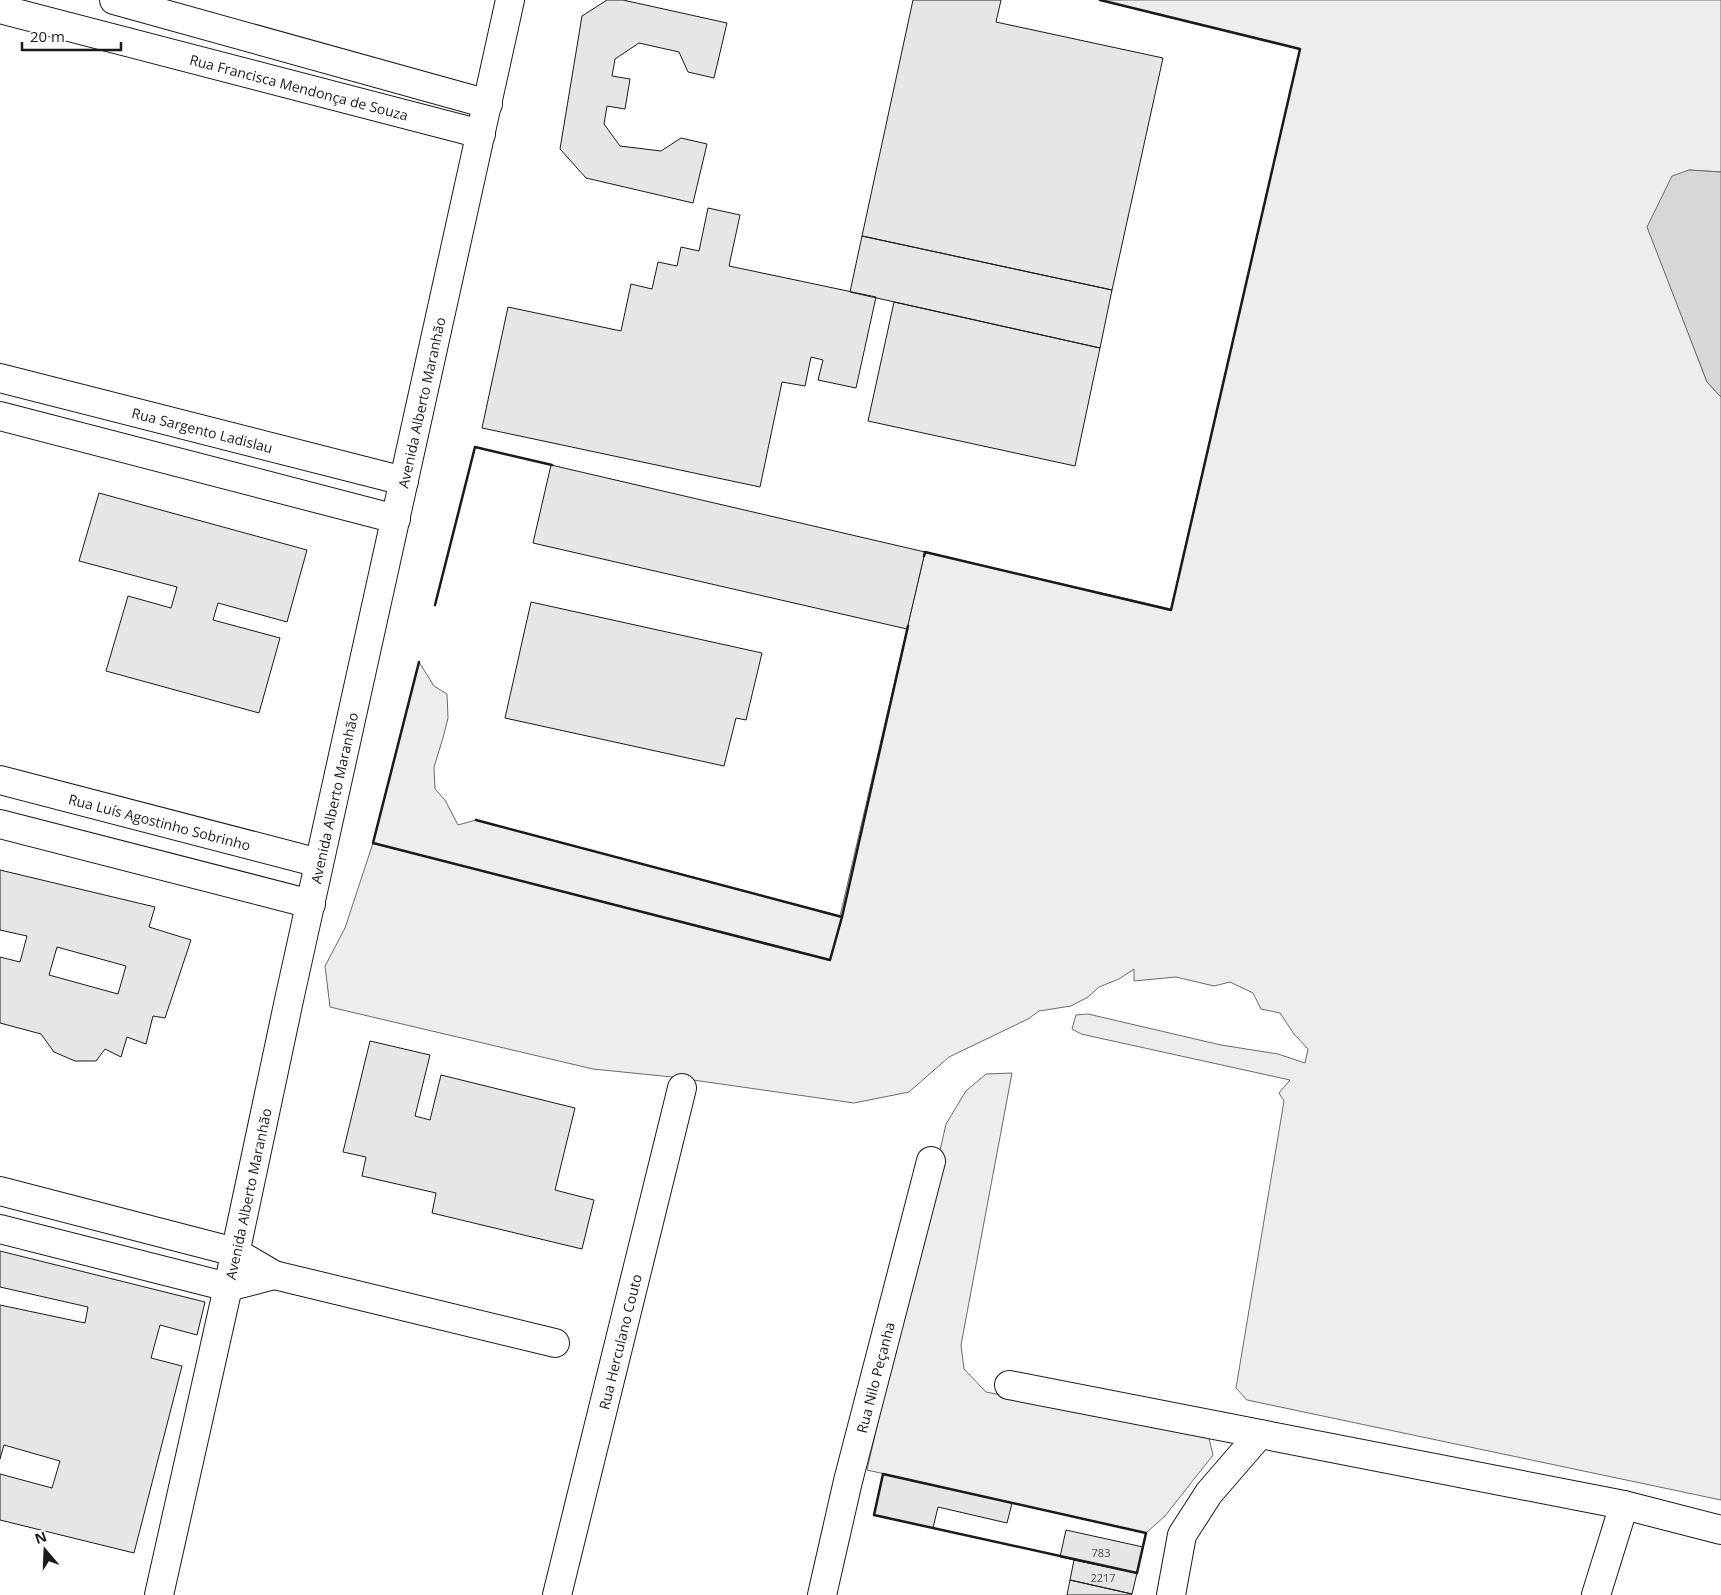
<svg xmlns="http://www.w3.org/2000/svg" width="1721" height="1595" viewBox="0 0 1721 1595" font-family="'Open Sans',sans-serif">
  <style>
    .green { fill: #ededed; stroke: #6a6a6a }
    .water { fill: #d7d7d7; stroke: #6a6a6a }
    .building { fill: #e6e6e6; stroke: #1a1a1a; fill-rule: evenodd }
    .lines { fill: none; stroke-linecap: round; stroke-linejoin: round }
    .street-casing { stroke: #1a1a1a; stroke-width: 30 }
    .secondary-casing { stroke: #1a1a1a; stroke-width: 30 }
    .street { stroke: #fff; stroke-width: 28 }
    .secondary { stroke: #fff; stroke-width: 28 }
    .wall { stroke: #1a1a1a; stroke-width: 2.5 }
    .labels { text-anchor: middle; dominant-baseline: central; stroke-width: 4; stroke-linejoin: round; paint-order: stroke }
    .number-label { font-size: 11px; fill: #4d4d4d }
    .street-label { font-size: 14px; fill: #1a1a1a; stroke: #fff }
  </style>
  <rect width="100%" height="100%" fill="#fff"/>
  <path class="green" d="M1100 0H1721V172L1689 170 1648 227 1707 382 1721 397V1500L1247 1400 1236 1388 1284 1101 1279 1093 1290 1080 1081 1034 1072 1029 1076 1015 1088 1014 1221 1045 1278 1054 1305 1063 1308 1049 1294 1034 1280 1013 1261 1009 1253 993 1230 982 1214 986 1176 977 1134 981V969L1119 979 1099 987 1088 997 1071 1006 1039 1011 1028 1019 949 1057 909 1092 854 1103 672 1077 593 1069 330 1007 325 966 345 928 373 843 419 662 434 686 447 694 448 718 443 738 434 767 435 789 445 800 458 825 476 820 840 916 925 552 1171 609 1300 49Z
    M1012 1073 961 1345 964 1369 986 1392 1208 1434 1213 1455 1165 1516 1146 1533 867 1470 946 1124 966 1091 986 1074Z"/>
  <path class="water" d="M1689 170 1721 172V397L1707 382 1647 227 1672 176Z"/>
  <path class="building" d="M607 0H623L727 23 714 78 688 72 679 52 639 43 615 59 612 76 630 79 625 109 607 106 604 124 620 146 661 151 681 138 707 144 693 203 586 178 560 149 582 16Z
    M913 0H1001L996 22 1163 58 1112 290 862 236Z
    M708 208 740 215 729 266 876 297 856 388 818 380 823 360 811 357 805 386 782 382 760 487 482 428 508 307 621 331 631 284 652 289 658 262 677 266 681 247 699 251Z
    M862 236 1112 290 1100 348 850 292Z
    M894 302 1100 348 1075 466 868 421Z
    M551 465 925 552 907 629 533 543Z
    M99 493 307 550 287 622 218 603 213 620 280 638 259 713 106 671 128 596 171 608 177 587 79 561Z
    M531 602 762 653 746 720 736 718 724 766 505 718Z
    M0 870 155 907 149 927 191 940 165 1018 153 1016 146 1044 127 1037 121 1057 105 1049 96 1061H75L54 1052 41 1034 0 1023V957L20 962 27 936 0 930ZM57 947 126 966 118 994 49 975Z
    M370 1041 430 1055 415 1116 430 1120 441 1075 575 1108 555 1190 594 1200 582 1249 432 1213 436 1193 362 1176 366 1157 343 1152Z
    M0 1251 205 1302 197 1335 160 1325 151 1358 182 1366 134 1553 0 1520V1474L52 1488 60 1461 4 1445 0 1459V1305L85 1323 88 1307 0 1287Z
    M883 1474 1012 1503 1007 1523 938 1507 933 1528 874 1515Z
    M1066 1530 1143 1547 1137 1573 1060 1557Z
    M1074 1560 1137 1573 1132 1594 1070 1580Z
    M1070 1580 1132 1594 1131 1595H1067Z"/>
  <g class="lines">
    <defs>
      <g id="street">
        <path d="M114 0 488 104"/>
        <path id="s1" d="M0 9 481 134"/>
        <path id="s2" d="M0 378 404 481"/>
        <path d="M0 416 396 519"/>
        <path id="s3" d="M0 780 319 863"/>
        <path d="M0 824 311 904"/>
        <path d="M0 1191 235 1252 274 1275 555 1343"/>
        <path d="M0 1229 228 1287 274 1275"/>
        <path d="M1009 1385 1624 1505 1721 1530"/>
        <path id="s4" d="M557 1595 682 1088"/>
        <path id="s5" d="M822 1595 848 1481 931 1161"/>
        <path d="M1171 1595 1182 1535 1209 1493 1260 1434"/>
        <path d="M1596 1595 1624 1505"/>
      </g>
      <g id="secondary">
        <path id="s6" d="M159 1595 228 1287 289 1000 510 0"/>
      </g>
    </defs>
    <use href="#street" class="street-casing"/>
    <use href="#secondary" class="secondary-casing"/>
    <use href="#street" class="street"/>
    <use href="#secondary" class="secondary"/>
    <path class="wall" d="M924 556 925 552 1171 610 1300 49 1100 0
      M435 605 475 447 552 465
      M419 662 373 843 830 960 842 917 908 626
      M476 820 842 917
      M883 1474 1146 1533 1137 1573 874 1515Z"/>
  </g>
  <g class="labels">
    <g class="number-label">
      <text x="1101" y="1552">783</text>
      <text x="1103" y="1577">2217</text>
    </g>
    <g class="street-label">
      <text stroke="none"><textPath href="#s1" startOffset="309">Rua Francisca Mendonça de Souza</textPath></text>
      <text stroke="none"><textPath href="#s6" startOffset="1221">Avenida Alberto Maranhão</textPath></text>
      <text stroke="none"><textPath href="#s2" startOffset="209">Rua Sargento Ladislau</textPath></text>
      <text stroke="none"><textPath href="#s6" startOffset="816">Avenida Alberto Maranhão</textPath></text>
      <text stroke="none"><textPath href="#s3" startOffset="165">Rua Luís Agostinho Sobrinho</textPath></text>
      <text stroke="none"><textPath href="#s6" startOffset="411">Avenida Alberto Maranhão</textPath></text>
      <text stroke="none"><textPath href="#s4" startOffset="261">Rua Herculano Couto</textPath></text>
      <text stroke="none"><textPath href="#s5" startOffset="224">Rua Nilo Peçanha</textPath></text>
    </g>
  </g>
  <g transform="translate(45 1550) rotate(341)" stroke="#ffffff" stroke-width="4" paint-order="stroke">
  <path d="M0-4L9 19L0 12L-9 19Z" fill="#1a1a1a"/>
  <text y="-8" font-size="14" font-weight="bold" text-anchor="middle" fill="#1a1a1a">N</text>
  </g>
  <path d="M22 42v8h99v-8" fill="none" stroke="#1a1a1a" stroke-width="2.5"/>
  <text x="30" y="42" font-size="15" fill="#1a1a1a" stroke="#ffffff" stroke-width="4" paint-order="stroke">20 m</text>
</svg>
